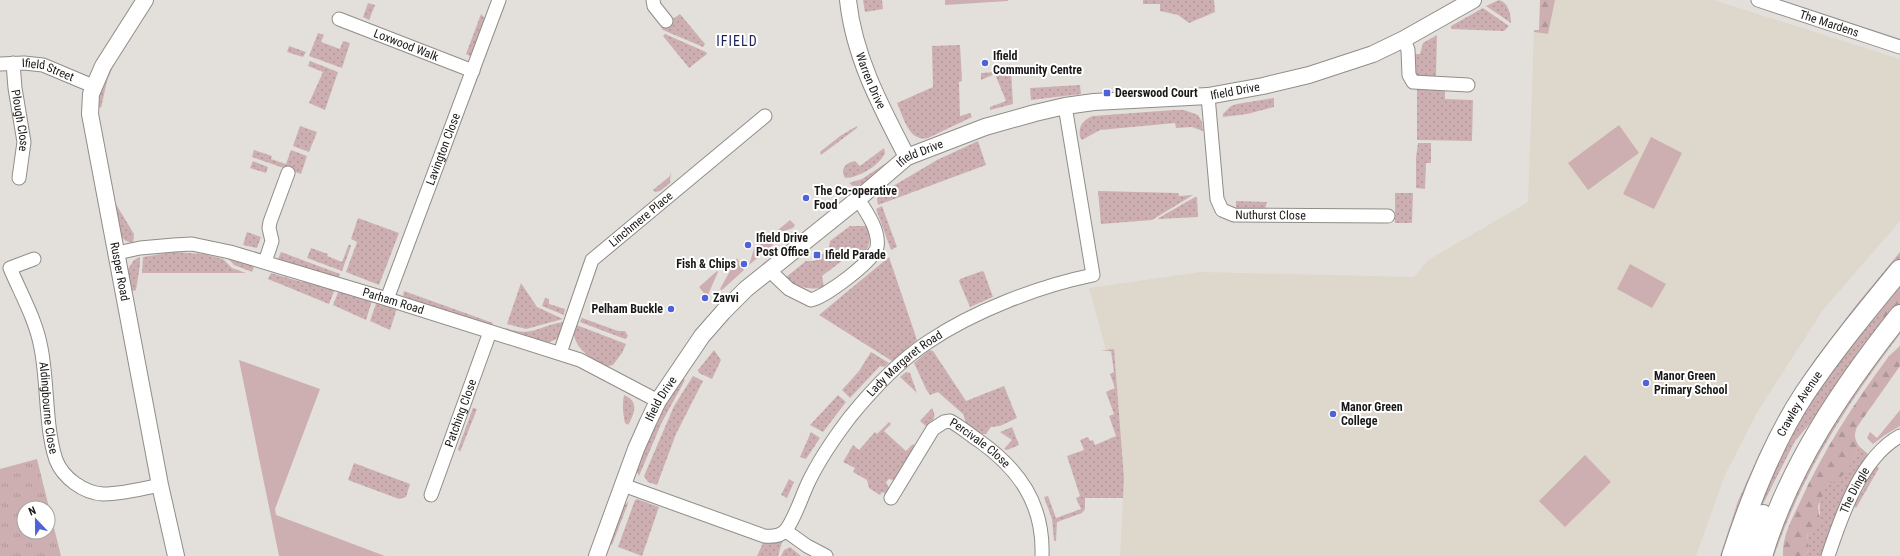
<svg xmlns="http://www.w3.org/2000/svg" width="1900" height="556" viewBox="0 0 1900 556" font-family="'Roboto Condensed',sans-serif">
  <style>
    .built { fill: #ded7cc }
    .grass { fill: url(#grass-dots) }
    .forest { fill: url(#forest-firs) }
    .park { fill: url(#park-tufts); fill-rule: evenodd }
    .garden { fill: #cdafb1 }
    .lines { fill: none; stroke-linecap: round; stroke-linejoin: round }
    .minor-casing { stroke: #908d89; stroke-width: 15 }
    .tertiary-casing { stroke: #908d89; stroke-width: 18 }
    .primary-casing { stroke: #908d89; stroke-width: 22 }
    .minor { stroke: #fff; stroke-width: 13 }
    .tertiary { stroke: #fff; stroke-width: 16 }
    .primary { stroke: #fff; stroke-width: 20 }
    .poi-dot { fill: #4f62d8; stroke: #fff; stroke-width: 1.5 }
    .labels { text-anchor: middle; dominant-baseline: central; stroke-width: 4; stroke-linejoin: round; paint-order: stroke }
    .street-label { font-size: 12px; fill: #1a1917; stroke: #fff }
    .poi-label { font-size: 12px; font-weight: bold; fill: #1a1917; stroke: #fff; text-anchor: start }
    .quarter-label { font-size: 14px; letter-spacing: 1px; fill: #1a225a; stroke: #fff }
  </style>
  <defs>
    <pattern id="grass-dots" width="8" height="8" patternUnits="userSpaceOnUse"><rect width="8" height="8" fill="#cdafb1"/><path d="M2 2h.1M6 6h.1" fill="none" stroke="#af9698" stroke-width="1.8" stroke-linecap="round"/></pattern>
    <pattern id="forest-firs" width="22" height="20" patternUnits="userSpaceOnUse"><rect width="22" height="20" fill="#cdafb1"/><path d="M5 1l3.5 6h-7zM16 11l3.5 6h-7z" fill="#af9698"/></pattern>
    <pattern id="park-tufts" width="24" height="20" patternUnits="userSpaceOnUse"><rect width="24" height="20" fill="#cdafb1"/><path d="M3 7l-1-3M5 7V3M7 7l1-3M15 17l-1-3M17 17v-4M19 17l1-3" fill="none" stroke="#af9698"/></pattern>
  </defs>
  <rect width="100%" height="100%" fill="#e3e0dc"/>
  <path class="built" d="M1555 0H1714L1900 59V221L1823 310 1758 411 1725 475 1696 556H1120L1124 478 1114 350H1106L1089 288 1201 272 1414 277 1428 260 1528 202 1534 32 1548 34Z"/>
  <path class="grass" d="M863 0H882L883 9 865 12Z
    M1143 0H1214L1215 12 1189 23 1178 15 1160 11V4H1143Z
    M1499 0C1508 2 1511 14 1511 23L1486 6Z
    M368 3 375 5 369 20 363 17Z
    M1483 8 1509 26 1504 31 1451 29V26Z
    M481 14 484 17 485 21 471 55 470 56 466 54Z
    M680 14 705 44 703 47 663 30 661 27Z
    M318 33 324 35 321 42 340 49 343 41 350 43 342 68 309 56Z
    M665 34 706 52 707 54 689 68 663 36Z
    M1437 35 1436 76H1415V54H1420L1423 43Z
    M960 45 962 81 959 82 960 116 970 113 972 117 928 138C909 143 903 116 897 103L933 87 932 46Z
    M289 46 306 52 303 57 287 52Z
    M118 55 107 81 101 108 96 105 102 81Z
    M310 61 338 72 325 110 309 103 323 72 308 66Z
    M1011 71 1013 104 990 110V107L1006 101 995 74 981 80V73Z
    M1080 85 1081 94 1031 100 1030 88Z
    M1417 88H1445V99L1473 100 1472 141 1417 140Z
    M1274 98V107L1247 114 1223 117V114L1231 106 1237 104Z
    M1174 110H1184L1198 115 1202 122 1203 131 1192 127 1176 128 1175 123 1100 130 1082 140 1080 137C1078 126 1083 120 1093 116Z
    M300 126 317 132 309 152 293 146Z
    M857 126V128L821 155 820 152 840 136Z
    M978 141 986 165 878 205 877 199 883 192 937 160Z
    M1418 143H1431V163H1426L1425 189 1416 188V158Z
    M884 148 885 153C880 165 859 178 845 178 840 169 845 163 855 161L860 166Z
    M254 150 272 156 271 159 286 164 291 150 307 156 301 174 252 157Z
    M253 161 268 167 266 173 250 168Z
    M886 163C881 174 865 185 854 187L849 183 862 179Z
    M671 171 670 183 660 191 655 192 653 190 670 176Z
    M1098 191 1178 193 1179 196 1193 195 1152 220 1101 224Z
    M1395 193H1413L1412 223H1395Z
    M1195 197H1197L1198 217 1157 219Z
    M114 201 134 234 133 243 126 241 120 236Z
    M1236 201 1267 202 1265 209H1239L1236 208Z
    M882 206 897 247 891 250 876 209Z
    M358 218 399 233 379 285 346 272 357 242 351 239Z
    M850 226H867C871 237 871 245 863 255L855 251 822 276 824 287C810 291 797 287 785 278L806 261H814L829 249 830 241Z
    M247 232 261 237 257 248 243 245Z
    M349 244 351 246 342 271 307 258 311 248 328 254 327 256 342 262Z
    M174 252 204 254 223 259 232 268 246 273H142L143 257Z
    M281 252 340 274 338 280 281 262 278 259Z
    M1900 252V259L1860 307 1724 556H1720L1738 501 1760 452 1784 407 1816 358 1857 304Z
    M140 257V265L136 290 134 291 131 290 128 269 134 260Z
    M227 257 253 264 254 267 252 272 234 265Z
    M889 257 917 340 892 361 819 315Z
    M982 271 984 272 993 297 970 307 959 281 960 279Z
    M271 273 302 282 307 280 335 289 329 304 268 279Z
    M1900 282V305L1883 325 1819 413 1795 441 1762 506 1748 529C1766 489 1783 449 1805 412 1832 365 1867 324 1900 282Z
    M521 283 537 307 563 319 526 329 507 324Z
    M339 290 372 301 366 320 333 305Z
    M404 291 493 323 491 327 403 296Z
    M545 298 549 299V304L565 309 564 315 542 306Z
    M377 301 397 308 390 330 370 321Z
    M582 318 618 331H625L628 336 625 339 580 322Z
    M564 322 557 339 547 343 504 331 506 328C533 338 539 325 564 322Z
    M574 324 626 344 622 353 613 365 605 367C589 357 570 346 574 324Z
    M1900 326V334C1847 404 1803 472 1774 556H1770L1818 444Z
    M1114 349 1124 478 1123 498H1085V509L1082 513 1057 522 1056 541H1054L1052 519 1044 497 1048 496 1056 518 1081 509 1076 498 1080 496 1067 456 1084 450 1080 440 1088 437 1090 441 1093 440 1095 445 1116 436 1109 416 1114 414 1106 392 1115 388 1110 374 1114 372 1111 351H1101Z
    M714 350 721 360 712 379 699 373 698 370Z
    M929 350 933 351 966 401 1004 386 1017 418 1000 426 991 427 986 434H979L967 425 963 414 938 392 930 395 926 389 914 363Z
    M871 352 889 363 884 367 880 366 850 398 842 390 859 371Z
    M906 372 910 373 917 393 900 377Z
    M693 376 703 381 676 434 657 485 648 482 644 476 674 406Z
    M680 377 685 380 662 422 639 476 636 470 653 424Z
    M624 395C639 401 635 413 628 425L625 423C623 414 622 404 624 395Z
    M838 395 846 402 823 432 810 425Z
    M473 408 477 409 460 452 458 449Z
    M932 408C937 416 933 421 928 428L920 421Z
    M889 422 891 424 884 431 906 451 913 444 915 446 896 478 893 480 889 479 886 482 889 488 886 494 882 492 880 495 869 488 867 480 853 472 855 468 843 462 853 445 859 450 875 432 877 434Z
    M1012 427 1019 445 1007 450 1004 449 1012 440 1000 432Z
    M811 432 820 438 806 459 800 457Z
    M1859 446 1869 455 1822 556H1804L1809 549 1807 532 1820 514C1818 502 1822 494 1828 484 1845 479 1853 460 1859 446Z
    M354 463 410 484 406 497 399 499 348 480Z
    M1876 466 1879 468 1856 508 1854 506Z
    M789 479 794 482 787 498 781 495Z
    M637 499 659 507 642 556 618 547 635 500Z
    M629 501 612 545 610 544 623 507Z
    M783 539 778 556H757L763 543 774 542Z
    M790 547 801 556H781L784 550Z"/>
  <path class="forest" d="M1540 0H1555L1548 34 1534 32V30H1539Z
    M1900 286V302L1884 318H1879L1882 305Z
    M1900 346V366L1857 427C1854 435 1854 438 1859 446 1852 462 1847 478 1828 484L1818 506 1820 523 1815 529 1807 532 1809 549 1804 556H1783C1782 537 1791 521 1799 504 1823 451 1854 403 1889 356Z"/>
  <path class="park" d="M37 459 61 556H0V469ZM24 508H48V532H24Z"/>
  <path class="garden" d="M945 0H1008V1L945 5Z
    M1619 125 1639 153 1588 190 1568 163Z
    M1651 137 1682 153 1654 209 1623 194Z
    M790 220 795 225 793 228 772 235Z
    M781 238 749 265 755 246Z
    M737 258 744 270 722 290 720 289Z
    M1630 264 1666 284 1652 308 1617 289Z
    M717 271 718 272 707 297 699 287Z
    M239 360 320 389 275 509 276 515 385 556H279Z
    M1900 410V426L1885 435 1873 444 1867 438 1870 432 1877 438Z
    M1585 455 1611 482 1565 527 1539 501Z"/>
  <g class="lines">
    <defs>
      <g id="minor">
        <path d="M653 0 654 6 666 21"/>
        <path id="s1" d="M1758 0 1900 47"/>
        <path id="s2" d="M339 19 473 71"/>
        <path d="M1404 39 1408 50 1409 75 1413 82 1468 85"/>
        <path id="s3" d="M13 63 15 88 24 142 19 178"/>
        <path id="s4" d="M0 64 24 63 43 65 93 86"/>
        <path id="s5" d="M1208 96 1217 199 1222 210 1234 215 1388 216"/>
        <path id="s6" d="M117 253 140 248 174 245 192 244 230 252 387 299 580 360 658 401"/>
        <path id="s7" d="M34 259 10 268C21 294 36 320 41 348 48 383 45 427 56 460 63 478 84 493 103 494 122 494 142 489 160 485"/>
        <path d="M265 262 272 241 269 228 270 222 288 173"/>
        <path d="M769 270 789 289 811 300C825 297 874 261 877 247 880 231 866 211 858 199"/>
        <path id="s8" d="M387 299 499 0"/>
        <path id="s9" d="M560 353 592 260 765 116"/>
        <path id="s10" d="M623 485 764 536C772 537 780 537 786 530 794 520 802 496 808 483 819 460 834 438 850 417 872 390 899 361 928 342 974 311 1039 286 1093 275L1065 106"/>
        <path id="s11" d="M431 495 490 332"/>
        <path id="s12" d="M891 498 933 429 944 422 950 421C960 426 969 434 978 440 1019 469 1044 504 1042 556"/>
        <path d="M786 531 807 546 826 556"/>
        <path id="s13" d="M1828 556C1841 517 1861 457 1900 436"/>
      </g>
      <g id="tertiary">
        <path id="s14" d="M145 0 103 66 91 94 90 114 160 485 176 556"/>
        <path id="s15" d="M848 0C854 57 881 107 907 157"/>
        <path id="s16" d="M597 556 636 449 648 422 658 401 702 336 723 312 746 289 858 199 907 157 985 127 1035 113 1065 106 1094 102 1208 96 1263 86 1309 75 1373 54 1404 39 1473 0"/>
      </g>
      <g id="primary">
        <path id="s17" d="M1732 556C1750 500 1772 443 1805 393 1834 350 1867 310 1900 270"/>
        <path d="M1747 556 1763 515"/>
        <path d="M1762 556C1789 466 1842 388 1900 315"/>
      </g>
    </defs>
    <use href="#minor" class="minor-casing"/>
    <use href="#tertiary" class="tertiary-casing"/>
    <use href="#primary" class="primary-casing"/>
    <use href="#minor" class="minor"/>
    <use href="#tertiary" class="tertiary"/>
    <use href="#primary" class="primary"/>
  </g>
  <g class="poi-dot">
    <circle cx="985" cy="63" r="4"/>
    <rect x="1103" y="89" width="8" height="8" rx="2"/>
    <circle cx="806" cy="198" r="4"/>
    <circle cx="748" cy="245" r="4"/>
    <rect x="813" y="251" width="8" height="8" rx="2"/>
    <circle cx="744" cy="264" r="4"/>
    <circle cx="705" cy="298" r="4"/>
    <circle cx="671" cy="309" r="4"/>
    <circle cx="1646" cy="383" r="4"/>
    <circle cx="1333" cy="414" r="4"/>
  </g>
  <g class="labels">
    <g class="street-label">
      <text stroke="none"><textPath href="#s1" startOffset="75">The Mardens</textPath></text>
      <text stroke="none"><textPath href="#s2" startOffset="72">Loxwood Walk</textPath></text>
      <text stroke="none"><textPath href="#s4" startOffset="49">Ifield Street</textPath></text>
      <text stroke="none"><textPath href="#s15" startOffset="84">Warren Drive</textPath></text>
      <text stroke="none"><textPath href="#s16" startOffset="855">Ifield Drive</textPath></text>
      <text stroke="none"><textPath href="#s3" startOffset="58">Plough Close</textPath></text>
      <text stroke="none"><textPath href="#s8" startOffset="160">Lavington Close</textPath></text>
      <text stroke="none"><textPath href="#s16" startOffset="531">Ifield Drive</textPath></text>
      <text stroke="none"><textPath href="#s5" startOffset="165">Nuthurst Close</textPath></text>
      <text stroke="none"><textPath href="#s9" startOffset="162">Linchmere Place</textPath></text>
      <text stroke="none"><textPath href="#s14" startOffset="289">Rusper Road</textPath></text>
      <text stroke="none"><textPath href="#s6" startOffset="285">Parham Road</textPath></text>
      <text stroke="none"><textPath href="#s10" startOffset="381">Lady Margaret Road</textPath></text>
      <text stroke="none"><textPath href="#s16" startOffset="170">Ifield Drive</textPath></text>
      <text stroke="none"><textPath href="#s17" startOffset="167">Crawley Avenue</textPath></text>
      <text stroke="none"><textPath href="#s7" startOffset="172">Aldingbourne Close</textPath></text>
      <text stroke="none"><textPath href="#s11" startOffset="87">Patching Close</textPath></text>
      <text stroke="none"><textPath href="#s12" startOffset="137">Percivale Close</textPath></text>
      <text stroke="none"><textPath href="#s13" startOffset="71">The Dingle</textPath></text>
    </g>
    <g class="poi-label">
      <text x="993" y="56">Ifield<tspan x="993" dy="14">Community Centre</tspan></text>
      <text x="1115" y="93">Deerswood Court</text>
      <text x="814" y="191">The Co-operative<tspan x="814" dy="14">Food</tspan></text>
      <text x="756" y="238">Ifield Drive<tspan x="756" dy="14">Post Office</tspan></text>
      <text x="825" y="255">Ifield Parade</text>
      <text x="736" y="264" text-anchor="end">Fish &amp; Chips</text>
      <text x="713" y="298">Zavvi</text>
      <text x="663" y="309" text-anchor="end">Pelham Buckle</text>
      <text x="1654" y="376">Manor Green<tspan x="1654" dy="14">Primary School</tspan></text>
      <text x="1341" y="407">Manor Green<tspan x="1341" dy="14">College</tspan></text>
    </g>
    <g class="quarter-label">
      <text x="737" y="41">IFIELD</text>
    </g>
  </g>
  <g transform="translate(36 520) rotate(338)"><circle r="19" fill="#ffffff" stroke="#a3a3a2"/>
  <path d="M0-3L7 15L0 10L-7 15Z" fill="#4f62d8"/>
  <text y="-6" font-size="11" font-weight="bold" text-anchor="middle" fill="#1a1917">N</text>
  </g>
</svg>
